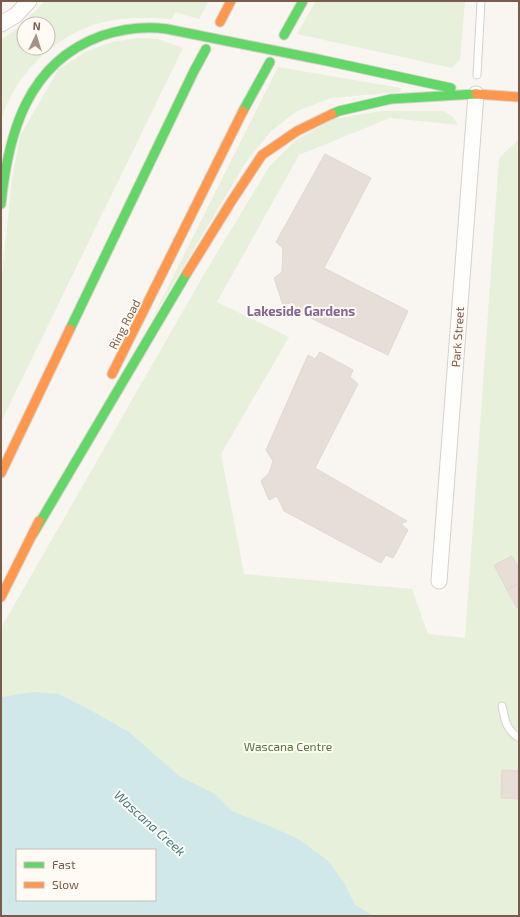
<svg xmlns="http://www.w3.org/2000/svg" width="520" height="917" viewBox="0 0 520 917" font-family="'Exo 2',sans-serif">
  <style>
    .green { fill: #e7f0db; fill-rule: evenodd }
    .water { fill: #d0e8ea; fill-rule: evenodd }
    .building { fill: #e6ded7; stroke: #e2d8d2 }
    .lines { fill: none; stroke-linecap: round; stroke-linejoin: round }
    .lane-casing { stroke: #d7d1cb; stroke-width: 9 }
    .street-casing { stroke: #d7d1cb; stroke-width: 17 }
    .fast-casing { stroke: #d9d2cb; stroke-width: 11 }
    .slow-casing { stroke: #d9d2cb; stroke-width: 11 }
    .lane { stroke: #fefefd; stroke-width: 7 }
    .street { stroke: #fefefd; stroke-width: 15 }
    .fast { stroke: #63d668; stroke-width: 9 }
    .slow { stroke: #ff974d; stroke-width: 9 }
    .fast-bridge-casing { stroke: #dad1cc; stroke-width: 11; stroke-linecap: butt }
    .fast-bridge { stroke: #63d668; stroke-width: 9 }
    .labels { text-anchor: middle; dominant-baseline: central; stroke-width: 4; stroke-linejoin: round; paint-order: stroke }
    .street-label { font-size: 12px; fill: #7a5c4d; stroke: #fffaf3 }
    .park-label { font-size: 12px; fill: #537a41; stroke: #fffaf3 }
    .neighbourhood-label { font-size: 13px; font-weight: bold; fill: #846695; stroke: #fffaf3 }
    .water-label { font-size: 13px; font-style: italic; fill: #437c86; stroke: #fffaf3 }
  </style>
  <rect width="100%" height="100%" fill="#f9f5f0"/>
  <path class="green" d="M45 1H209L199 19 175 12 172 19C152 18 133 17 114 20 62 28 16 70 1 120V40L20 26ZM24 24H48V48H24Z
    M316 1H465L460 60 452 68 297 34Z
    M139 38 157 39 183 48 1 422V283L12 180 20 136 58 70 85 52 112 42Z
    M278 67 401 88 400 92 331 98 297 111 271 131 246 162 152 319Z
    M381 111H444L453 117 458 125 390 118 299 155 217 302 289 337 221 454 244 574 412 589 428 634 465 638 499 158 519 139V916H1V716L11 695 1 697V628L206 271 269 167 296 140 334 119ZM17 850H155V900H17Z"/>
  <path class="water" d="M33 692 59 694 92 711 129 732 179 776 215 794 232 811 274 828 300 840 327 860 343 881 355 905 374 916H1V697ZM17 850H155V900H17Z"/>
  <path class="building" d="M325 154 371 178 324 268 408 311 388 355 296 311 293 302 283 305 274 278 282 272 283 248 276 242Z
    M320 352 353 370 350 377 358 384 315 468 407 521 401 524 408 530 393 558 386 555 381 563 284 511 277 496 269 500 261 481 269 473 273 461 266 450 308 355 315 359Z
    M512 556 519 569V583L507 590 494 565Z
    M519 583V606L517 608 507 590Z
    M502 770 519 771V799L501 798Z"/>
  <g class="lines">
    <defs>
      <path id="lane" d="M477 75 481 1
        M502 706C505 720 506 730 519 738"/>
      <path id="street" d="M1 24 16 15 29 1
        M439 581 476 94"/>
      <path id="fast" d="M284 35 303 1
        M322 60 451 88
        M243 111 270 62
        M332 114 339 111 391 99 476 94
        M1 204C8 134 27 63 101 36 122 29 145 26 167 29
        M70 329 194 71 206 49
        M33 534 187 273"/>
      <path id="slow" d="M220 22 231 1
        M476 94 519 97
        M187 273 231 202 262 155 297 131 332 114
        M112 374 243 111
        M1 473 70 329
        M1 597 39 521"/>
    </defs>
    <use href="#lane" class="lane-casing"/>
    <use href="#street" class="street-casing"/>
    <use href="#fast" class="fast-casing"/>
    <use href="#slow" class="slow-casing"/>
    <use href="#lane" class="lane"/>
    <use href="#street" class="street"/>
    <use href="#fast" class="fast"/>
    <use href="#slow" class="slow"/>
    <defs>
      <path id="fast-bridge" d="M167 29 322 60"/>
    </defs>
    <use href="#fast-bridge" class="fast-bridge-casing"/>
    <use href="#fast-bridge" class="fast-bridge"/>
  </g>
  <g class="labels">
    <g class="street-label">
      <text transform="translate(124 324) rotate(-63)">Ring Road</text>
      <text transform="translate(457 337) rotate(-86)">Park Street</text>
    </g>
    <g class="park-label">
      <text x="288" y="746">Wascana Centre</text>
    </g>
    <g class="neighbourhood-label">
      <text x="301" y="311">Lakeside Gardens</text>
    </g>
    <g class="water-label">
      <text transform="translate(150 823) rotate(42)">Wascana Creek</text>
    </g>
  </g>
  <rect width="520" height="917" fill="none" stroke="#7a5c4d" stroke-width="4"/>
  <rect x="16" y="849" width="140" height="52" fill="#fffaf3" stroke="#cabbb1"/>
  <rect x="24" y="862" width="20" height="6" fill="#63d668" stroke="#cabbb1"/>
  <text x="52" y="869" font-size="12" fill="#7a5c4d">Fast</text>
  <rect x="24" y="882" width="20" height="6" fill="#ff974d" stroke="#cabbb1"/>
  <text x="52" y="889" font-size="12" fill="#7a5c4d">Slow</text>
  <g transform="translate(36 36) rotate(4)"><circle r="19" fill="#fffaf3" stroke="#cabbb1"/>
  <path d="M0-3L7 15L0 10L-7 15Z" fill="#a69286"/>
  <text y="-6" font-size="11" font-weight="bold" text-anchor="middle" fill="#7a5c4d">N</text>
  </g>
</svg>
